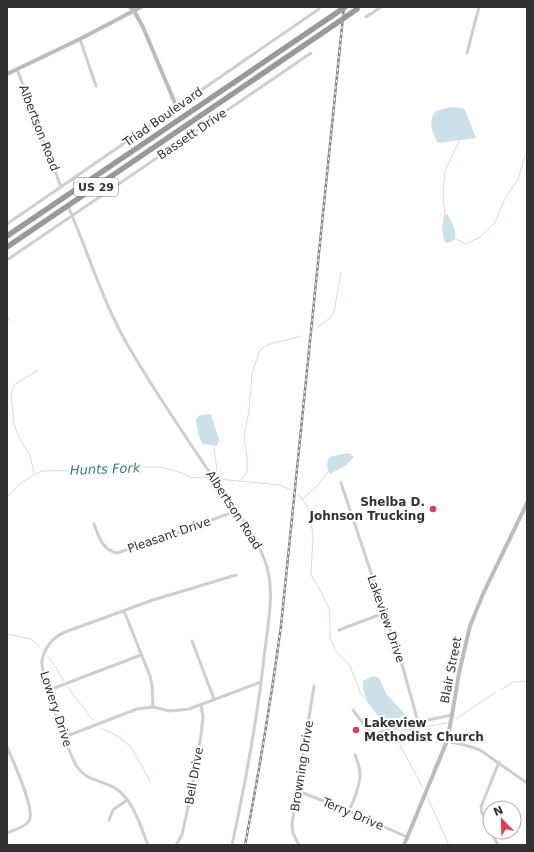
<svg xmlns="http://www.w3.org/2000/svg" width="534" height="852" viewBox="0 0 534 852" font-family="'DejaVu Sans',sans-serif">
  <style>
    .water { fill: #cce0ea }
    .lines { fill: none; stroke-linecap: round; stroke-linejoin: round }
    .stream { stroke: #cce0ea; stroke-width: 1 }
    .street { stroke: #cfcfcf; stroke-width: 3 }
    .secondary { stroke: #bcbcbc; stroke-width: 4 }
    .highway { stroke: #999; stroke-width: 5.5 }
    .rail-casing { stroke: #878787; stroke-width: 2.5 }
    .rail { stroke: #fff; stroke-width: 1; stroke-dasharray: 3; stroke-linecap: butt }
    .highway-bridge { stroke: #999; stroke-width: 5.5 }
    .poi-dot { fill: #de3f54; stroke: #fff; stroke-width: 1.5 }
    .labels { text-anchor: middle; dominant-baseline: central; stroke-width: 4; stroke-linejoin: round; paint-order: stroke }
    .shield { fill: #fff; stroke: #707070; stroke-width: 1 }
    .shield-label { font-size: 11px; font-weight: bold; fill: #323232 }
    .street-label { font-size: 12px; fill: #323232; stroke: #fff }
    .poi-label { font-size: 12px; font-weight: bold; fill: #323232; stroke: #fff; text-anchor: end }
    .water-label { font-size: 13px; font-style: italic; fill: #427791; stroke: #fff }
  </style>
  <rect width="100%" height="100%" fill="#fff"/>
  <path class="water" d="M450 107 462 108 465 110 476 138 438 143C433 133 427 121 436 111Z
    M447 214C452 220 457 232 455 240L447 243 444 241 442 229 444 216Z
    M211 414 219 440 217 446 203 444C198 437 197 428 196 419L200 415Z
    M347 453 351 454 354 457 346 465 330 474C326 468 327 463 329 457Z
    M373 676 379 678 387 695 403 712 404 715 391 724 386 725C376 714 361 698 363 681Z"/>
  <g class="lines">
    <path class="stream" d="M445 216 443 195 445 171 459 141
      M455 238 465 244H467L480 237 495 223 506 196 518 180 524 158 527 154
      M7 318 11 321
      M318 327 330 318 334 312 341 272
      M214 446 218 479 280 485 291 490
      M34 474 30 455 18 436 14 423 11 396 14 385 38 370
      M239 482 247 472V458L244 436 249 411 252 373 260 350C271 340 287 342 300 336
      M298 494 306 504 311 518 313 538 311 572 312 577 318 586 329 608 330 622V638L336 651 350 666 361 694 369 703
      M7 496C14 493 15 487 21 483 27 479 36 472 44 471L96 470 115 467H161L182 473 191 478 204 477 210 479
      M302 499 315 488 329 471
      M7 634 31 639 40 647
      M48 657 57 669 63 681
      M68 687C73 695 78 701 84 708 88 712 88 716 94 720
      M501 690 513 682 527 681
      M456 719 495 693
      M101 728 119 737 131 747 151 783
      M423 788 393 732 447 723
      M427 796 449 845"/>
    <path class="street" d="M366 17 381 7
      M80 39 96 86
      M467 53 479 7
      M17 69 61 187
      M68 206C88 252 102 300 127 344 153 389 183 433 212 476 231 504 264 543 269 576 273 599 268 625 265 649 258 715 246 780 232 845
      M7 224 319 9
      M7 260 311 53
      M341 483 403 668 418 722
      M94 524C99 537 102 550 117 553L171 535 236 511
      M124 611 150 676 152 685 153 707
      M339 630 384 613
      M192 641 214 699
      M49 690 141 655
      M353 710 369 731 373 734 418 722 452 715
      M64 737 137 709 153 707 170 711 189 709 261 682
      M447 741 468 746 480 750 527 783
      M7 747C13 761 36 810 29 821 24 828 14 830 7 833
      M298 791 349 811 407 837
      M349 811C354 800 360 786 360 774 360 767 357 761 355 755
      M109 820 113 810 127 800
      M490 829 482 813 481 807 499 762
      M491 832 498 845
      M148 845C140 826 134 800 115 788 102 780 87 781 78 768 70 758 40 673 42 661 44 648 53 637 65 632L153 600 236 575
      M176 845 182 835 190 798 201 735 203 717 201 705
      M299 845 293 833 292 824 314 686"/>
    <path class="secondary" d="M130 7 134 11 143 27 177 108
      M7 74 80 39 141 7
      M404 845 447 741 452 715 459 673 470 626 483 594 527 503"/>
    <path class="highway" d="M7 236 332 16
      M7 247 334 25"/>
    <defs>
      <path id="rail" d="M245 845C259 772 271 700 281 626L344 7"/>
    </defs>
    <use href="#rail" class="rail-casing"/>
    <use href="#rail" class="rail"/>
    <path class="highway-bridge" d="M332 16 345 7
      M334 25 357 9"/>
  </g>
  <g class="poi-dot">
    <circle cx="433" cy="509" r="4"/>
    <circle cx="356" cy="730" r="4"/>
  </g>
  <g class="labels">
    <rect class="shield" x="74" y="178" width="44" height="18" rx="3"/>
    <g class="shield-label">
      <text x="96" y="187">US 29</text>
    </g>
    <g class="street-label">
      <text transform="translate(163 117) rotate(-35)">Triad Boulevard</text>
      <text transform="translate(39 128) rotate(69)">Albertson Road</text>
      <text transform="translate(192 134) rotate(-34)">Bassett Drive</text>
      <text transform="translate(234 510) rotate(57)">Albertson Road</text>
      <text transform="translate(169 535) rotate(-19)">Pleasant Drive</text>
      <text transform="translate(386 619) rotate(71)">Lakeview Drive</text>
      <text transform="translate(451 670) rotate(-79)">Blair Street</text>
      <text transform="translate(56 709) rotate(72)">Lowery Drive</text>
      <text transform="translate(302 766) rotate(-81)">Browning Drive</text>
      <text transform="translate(194 776) rotate(-80)">Bell Drive</text>
      <text transform="translate(353 814) rotate(23)">Terry Drive</text>
    </g>
    <g class="poi-label">
      <text x="425" y="502">Shelba D.<tspan x="425" dy="14">Johnson Trucking</tspan></text>
      <text x="364" y="723" text-anchor="start">Lakeview<tspan x="364" dy="14">Methodist Church</tspan></text>
    </g>
    <g class="water-label">
      <text transform="translate(105 469) rotate(-2)">Hunts Fork</text>
    </g>
  </g>
  <rect width="534" height="852" fill="none" stroke="#323232" stroke-width="16"/>
  <g transform="translate(502 820) rotate(337)"><circle r="19" fill="#ffffff" stroke="#adadad"/>
  <path d="M0-3L7 15L0 10L-7 15Z" fill="#de3f54"/>
  <text y="-6" font-size="11" font-weight="bold" text-anchor="middle" fill="#323232">N</text>
  </g>
</svg>
